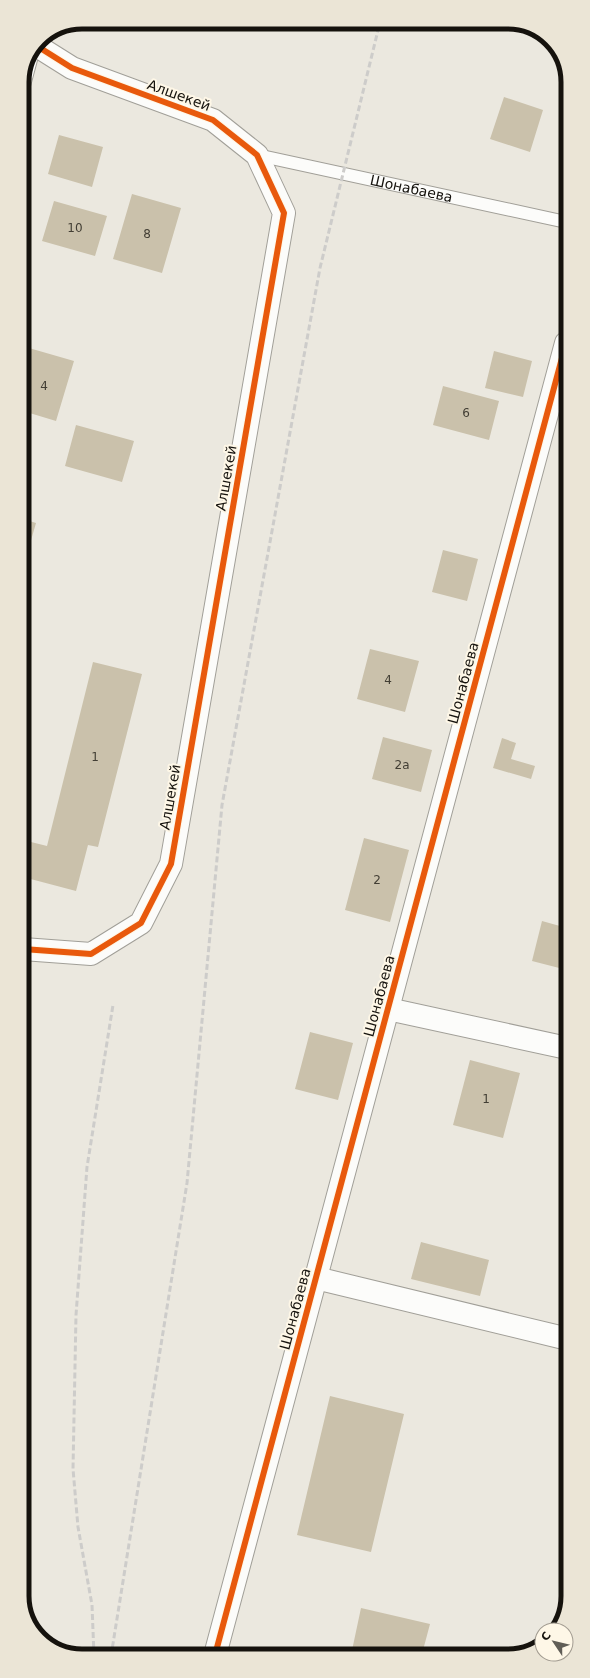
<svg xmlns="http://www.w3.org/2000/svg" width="590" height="1678" viewBox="0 0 590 1678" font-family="'DejaVu Sans',sans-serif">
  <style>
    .building { fill: #cac1ab }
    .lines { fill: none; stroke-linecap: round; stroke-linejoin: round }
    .service-casing { stroke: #a19f98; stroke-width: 14 }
    .minor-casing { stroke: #a19f98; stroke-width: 24 }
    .service { stroke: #fcfcfa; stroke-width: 12 }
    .minor { stroke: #fcfcfa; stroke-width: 22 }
    .rail { stroke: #cdccca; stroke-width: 3; stroke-dasharray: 6 3; stroke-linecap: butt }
    .cycleway-casing { stroke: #fef7e7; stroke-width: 8 }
    .cycleway { stroke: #e8590c; stroke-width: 6 }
    .labels { text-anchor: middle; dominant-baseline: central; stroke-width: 4; stroke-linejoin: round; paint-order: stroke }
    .number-label { font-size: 12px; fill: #423e34 }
    .street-label { font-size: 14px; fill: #15120d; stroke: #fef7e7 }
    .rim { fill: none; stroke: #15120d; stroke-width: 5 }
  </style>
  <rect width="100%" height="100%" fill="#ebe8df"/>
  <path class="building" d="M504 97 543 110 530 152 490 139Z
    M59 135 103 147 92 187 48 174Z
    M132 194 181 208 162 273 113 259Z
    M54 201 107 216 95 256 42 241Z
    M22 346 74 361 56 421 23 411Z
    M494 351 532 361 523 397 485 388Z
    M443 386 499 401 489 440 433 425Z
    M76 425 134 441 122 482 65 466Z
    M23 519 36 523 23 568Z
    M443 550 478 559 467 601 432 592Z
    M370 649 419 661 405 712 357 699Z
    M93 662 142 674 98 847 88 845 76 891 23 877V840L47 846Z
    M383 737 432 750 421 792 372 779Z
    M502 738 516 743 511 759 535 766 531 779 493 768Z
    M364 838 409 850 390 922 345 910Z
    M542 921 567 928V970L532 961Z
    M310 1032 353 1043 338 1100 295 1089Z
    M470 1060 520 1073 503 1138 453 1125Z
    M421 1242 489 1260 480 1296 411 1279Z
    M330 1396 404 1414 371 1552 297 1535Z
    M361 1608 430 1624 422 1654 351 1655Z"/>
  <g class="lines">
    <defs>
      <g id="service">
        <path d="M22 93 32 56"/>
        <path id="s1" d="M257 155 566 222"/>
      </g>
      <path id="minor" d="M23 949 91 954 141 923 171 864 284 213 257 155 213 120 72 68 37 46
        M388 1009 567 1048
        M316 1278 568 1339
        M215 1655 566 343"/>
    </defs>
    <use href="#service" class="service-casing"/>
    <use href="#minor" class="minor-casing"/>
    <use href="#service" class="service"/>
    <use href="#minor" class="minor"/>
    <path class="rail" d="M94 1656 92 1605 78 1527 73 1469 76 1315 87 1167 113 1005
      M111 1656 187 1183 222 805 320 268 380 22"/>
    <defs>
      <path id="cycleway" d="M23 949 91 954 141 923 171 864 284 213 257 155 213 120 72 68 37 46
        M215 1655 566 343"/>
    </defs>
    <use href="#cycleway" class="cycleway-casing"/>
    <use href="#cycleway" class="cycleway"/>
  </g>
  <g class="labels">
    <g class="number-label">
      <text x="75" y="228">10</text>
      <text x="147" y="234">8</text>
      <text x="44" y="386">4</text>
      <text x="466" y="413">6</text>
      <text x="388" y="680">4</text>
      <text x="95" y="757">1</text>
      <text x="402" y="765">2а</text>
      <text x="377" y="880">2</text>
      <text x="486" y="1099">1</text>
    </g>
    <g class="street-label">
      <text transform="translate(179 95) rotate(20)">Алшекей</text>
      <text stroke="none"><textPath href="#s1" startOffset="158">Шонабаева</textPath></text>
      <text transform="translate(226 478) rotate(-80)">Алшекей</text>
      <text transform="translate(463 683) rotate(-75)">Шонабаева</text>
      <text transform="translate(170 797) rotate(-80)">Алшекей</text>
      <text transform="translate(379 996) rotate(-75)">Шонабаева</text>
      <text transform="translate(295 1309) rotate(-75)">Шонабаева</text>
    </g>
  </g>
  <path d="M0 0H590V1678H0ZM82 29H508A53 53 0 0 1 561 82V1596A53 53 0 0 1 508 1649H82A53 53 0 0 1 29 1596V82A53 53 0 0 1 82 29Z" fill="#ebe5d6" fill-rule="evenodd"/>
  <path class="rim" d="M82 29H508A53 53 0 0 1 561 82V1596A53 53 0 0 1 508 1649H82A53 53 0 0 1 29 1596V82A53 53 0 0 1 82 29Z"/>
  <g transform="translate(554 1642) rotate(305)"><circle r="19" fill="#fef7e7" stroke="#a19b90"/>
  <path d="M0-3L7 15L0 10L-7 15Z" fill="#605d56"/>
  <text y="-6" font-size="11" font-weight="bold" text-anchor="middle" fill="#15120d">С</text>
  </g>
</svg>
